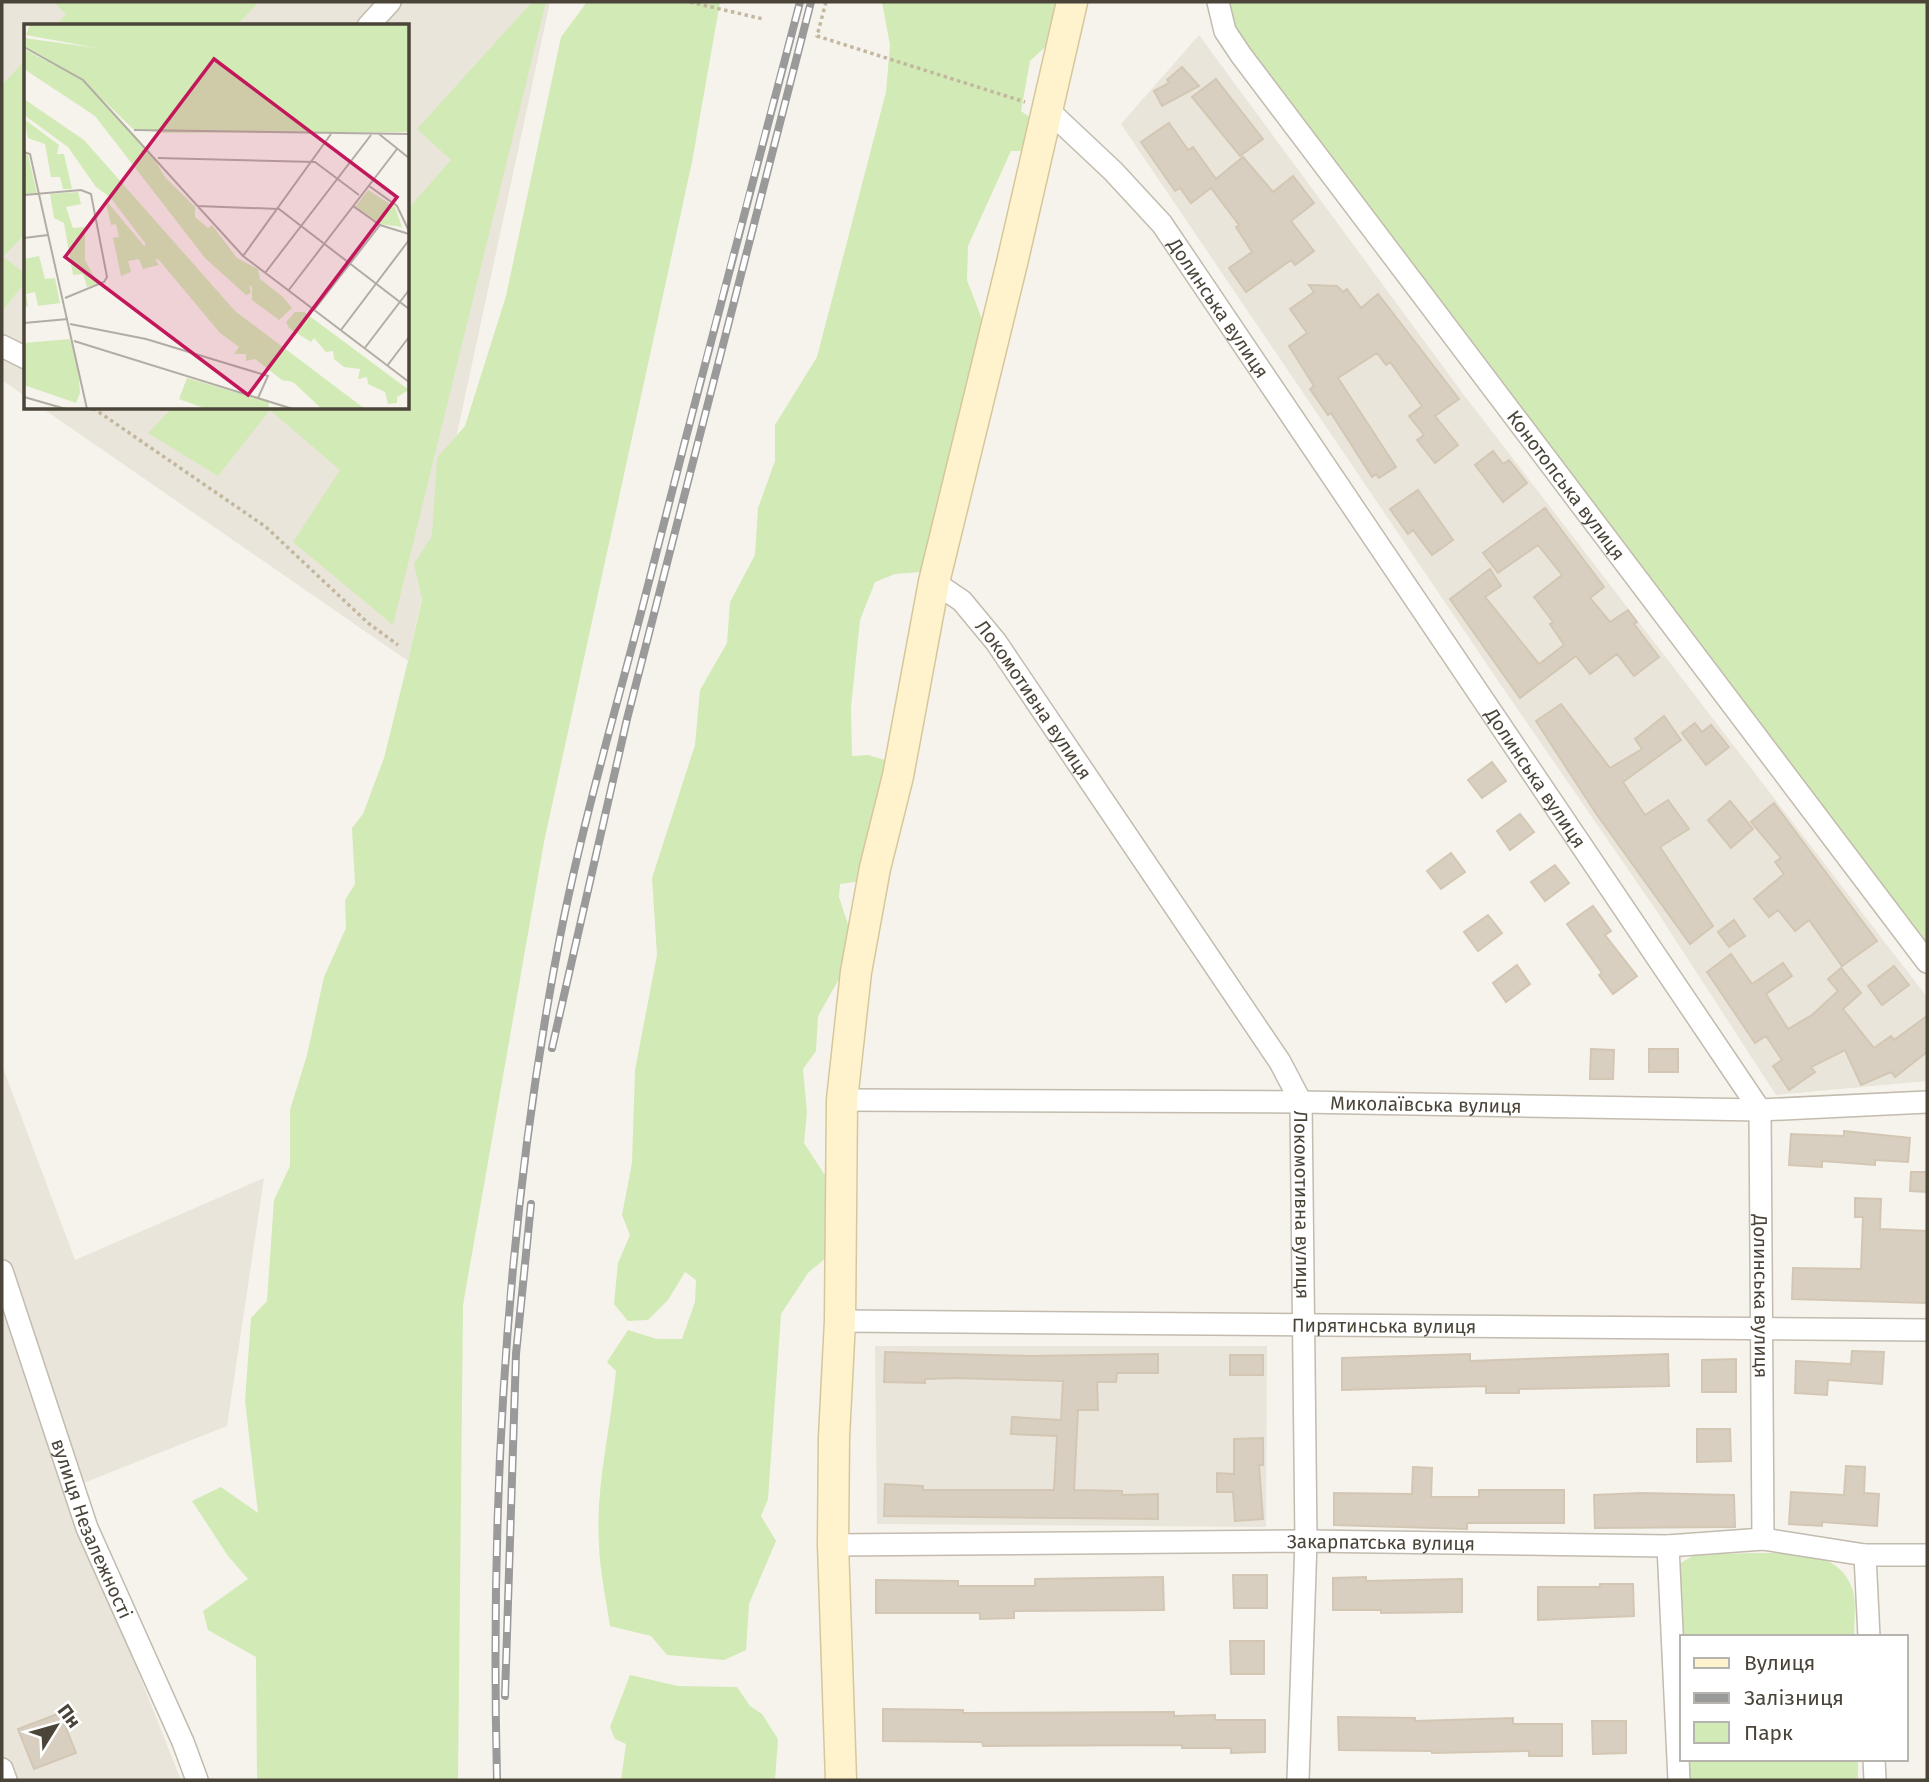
<svg xmlns="http://www.w3.org/2000/svg" width="1929" height="1782" viewBox="0 0 1929 1782" font-family="'Fira Sans',sans-serif">
  <style>
    .residential { fill: #eae5da }
    .green { fill: #d2eab5 }
    .building { fill: #d8cfc1; stroke: #d3c7b4; stroke-width: 2 }
    .lines { fill: none; stroke-linecap: round; stroke-linejoin: round }
    .street-casing { stroke: #c2bbae; stroke-width: 24 }
    .secondary-casing { stroke: #d6c79b; stroke-width: 33 }
    .path { stroke: #c4b79f; stroke-width: 3.5; stroke-dasharray: 3.5 3.5; stroke-linecap: butt }
    .street { stroke: #fff; stroke-width: 21 }
    .secondary { stroke: #fff3cd; stroke-width: 30 }
    .rail-casing { stroke: #9a9a9a; stroke-width: 8 }
    .rail { stroke: #fff; stroke-width: 5; stroke-dasharray: 16; stroke-linecap: butt }
    .labels { text-anchor: middle; dominant-baseline: central; stroke-width: 7; stroke-linejoin: round; paint-order: stroke }
    .street-label { font-size: 19px; fill: #4b4439; stroke: #fff }
    .inset-road { fill: none; stroke: #b2ada4; stroke-width: 2 }
    .view { fill: #c2185b; fill-opacity: 0.15; stroke: #c2185b; stroke-width: 3.5 }
    .inset-edge { fill: none; stroke: #4b4439; stroke-width: 3.5 }
  </style>
  <rect width="100%" height="100%" fill="#f6f3ec"/>
  <path class="residential" d="M2 2H550L408 661 42 408H408V26H26V397L2 380Z
    M1199 35 1464 395 1927 997V1081L1776 1095 1658 913 1505 691 1121 124Z
    M2 1065 75 1260 264 1178 227 1426 66 1490 181 1780H2Z
    M875 1346H1267L1266 1527 877 1524Z"/>
  <path class="green" d="M54 2H259L236 26H56L66 14Z
    M532 2H546L393 625 293 542 340 470 270 410 218 476 148 433 172 408H408V209L451 160 417 129Z
    M587 2H720L692 162 544 842 463 1305 458 1780H257L256 1657 208 1630 203 1611 248 1579 228 1556 192 1501 221 1487 258 1513 245 1401 251 1318 267 1301 274 1200 290 1166V1110L307 1055 324 977 346 928 345 900 355 884 352 828 363 814 384 758 408 661 422 599 414 564 432 536 437 458 465 426 506 296 561 37Z
    M882 2H1064L1056 37 1030 61 1021 111 1034 120 1027 151H1011L968 246 967 280 983 322 921 572 895 574 875 582 860 620 851 707 852 756 868 755 892 762 869 880 840 884 839 897 856 949 818 1016 816 1051 803 1069 807 1112 804 1143 830 1183 833 1252 808 1273 781 1314 768 1499 761 1516 776 1541 749 1604 746 1650 724 1660 667 1655 651 1636 610 1626C606 1599 600 1572 599 1545 595 1487 611 1428 616 1371L607 1362 628 1330 657 1339H682L695 1302 696 1280 685 1272 668 1300 648 1320 628 1321 614 1304 618 1263 630 1235 622 1215 632 1163 635 1070 657 955 652 878 695 745 700 690 727 643 730 602 755 555 758 508 775 461V425L817 357 886 92 890 45Z
    M1227 2H1927V944L1234 34Z
    M26 59V233L3 257 26 274V281L2 311V85Z
    M1752 1553C1786 1554 1837 1547 1852 1588 1857 1601 1854 1623 1854 1637H1682L1675 1566 1695 1555Z
    M630 1675 678 1686 737 1687 750 1706 762 1714 778 1739 775 1780H621L626 1744 615 1739 610 1727Z
    M1687 1759H1858V1780H1689Z"/>
  <path class="building" d="M1182 67 1199 86 1162 106 1154 91 1169 83 1167 80Z
    M1216 79 1263 139 1240 156 1192 97Z
    M1169 123 1188 150 1193 147 1216 179 1243 157 1273 192 1293 176 1314 203 1291 221 1314 251 1295 265 1291 260 1246 292 1229 268 1252 252 1236 227 1239 225 1211 188 1191 203 1180 188 1175 191 1141 142Z
    M1309 285 1337 286 1343 292 1347 289 1361 308 1378 294 1459 399 1435 416 1458 445 1435 463 1417 440 1424 435 1409 416 1422 406 1390 362 1386 365 1377 353 1338 378 1396 467 1379 478 1376 474 1372 477 1331 413 1328 415 1310 389 1314 386 1289 346 1307 333 1290 309 1314 292Z
    M1493 451 1503 464 1509 460 1527 483 1503 502 1475 465Z
    M1418 490 1453 540 1432 555 1413 530 1408 534 1390 509Z
    M1545 508 1604 587 1590 598 1610 622 1628 610 1637 622 1634 624 1659 657 1634 676 1617 654 1590 674 1576 656 1520 698 1450 599 1490 569 1501 586 1485 597 1539 664 1564 645 1550 624 1553 622 1534 597 1562 575 1538 545 1498 573 1483 553Z
    M1561 704 1610 768 1642 749 1635 739 1664 716 1681 740 1623 782 1645 815 1668 800 1689 829 1660 847 1713 926 1690 944 1595 812 1536 721Z
    M1695 723 1702 732 1711 725 1729 747 1706 765 1682 733Z
    M1492 762 1506 781 1482 798 1468 780Z
    M1730 801 1753 829 1731 848 1708 820Z
    M1774 803 1877 941 1842 966 1809 920 1795 931 1778 910 1769 917 1754 899 1784 874 1775 862 1781 858 1751 822Z
    M1520 814 1534 832 1510 850 1497 831Z
    M1451 853 1465 872 1441 889 1427 871Z
    M1555 865 1569 883 1545 901 1531 882Z
    M1593 906 1611 931 1605 935 1637 976 1613 994 1599 975 1602 973 1567 924Z
    M1488 915 1502 933 1478 951 1464 932Z
    M1734 920 1745 936 1729 947 1718 932Z
    M1731 954 1752 984 1783 963 1792 976 1766 994 1788 1029 1812 1015 1838 991 1828 979 1841 968 1861 993 1843 1009 1874 1048 1891 1036 1894 1040 1927 1016V1052L1895 1077 1891 1072 1861 1085 1845 1050 1811 1067 1815 1072 1789 1090 1773 1066 1782 1060 1766 1036 1755 1043 1707 972Z
    M1517 965 1530 984 1506 1002 1493 983Z
    M1894 966 1909 985 1882 1005 1868 986Z
    M1591 1049 1614 1050 1613 1079H1590Z
    M1649 1049H1678V1072H1649Z
    M1844 1131 1910 1138 1908 1162 1875 1160V1165L1822 1161V1167L1789 1165 1791 1134 1844 1136Z
    M1911 1172H1927V1192L1910 1191Z
    M1855 1198 1881 1199 1880 1229 1927 1231V1303L1792 1299 1793 1268 1861 1269 1863 1217H1855Z
    M1852 1351 1884 1352 1882 1384 1828 1380 1827 1395 1795 1393 1796 1361 1851 1364Z
    M885 1352 1030 1356 1158 1354V1373H1117L1116 1382H1097L1098 1410H1078L1074 1490 1122 1491V1495L1158 1494V1519L884 1516 885 1484 923 1486V1490H1054L1057 1436 1011 1434 1012 1417 1061 1420 1063 1381 953 1378 925 1379V1383L884 1382Z
    M1470 1354V1361L1668 1354 1669 1386 1519 1389V1393H1486V1386L1342 1390V1358Z
    M1230 1355H1263V1375H1230Z
    M1736 1359V1392H1702V1360Z
    M1697 1429H1730L1731 1461 1697 1462Z
    M1263 1438V1465H1259L1263 1519 1235 1521 1233 1492H1217V1473L1234 1474V1439Z
    M1846 1466 1865 1467 1864 1493 1879 1494 1877 1526 1822 1522V1526L1789 1524 1791 1492 1844 1495Z
    M1413 1467 1432 1468 1431 1497H1479V1490H1564V1523H1467V1529L1334 1525V1493L1412 1494Z
    M1641 1493 1734 1495 1735 1527 1595 1528 1594 1495Z
    M1233 1575H1267V1608H1234Z
    M1163 1577 1164 1610 1014 1611V1618L980 1619V1613H876V1580L958 1581V1586H1035V1579Z
    M1366 1577V1581L1462 1579V1612L1381 1613V1610H1333V1578Z
    M1600 1584H1633L1634 1616 1538 1620V1587H1600Z
    M1230 1641H1264V1674H1231Z
    M883 1709 963 1710V1713L1174 1712V1716L1215 1715V1720H1265V1752L1231 1753V1748H1182V1745L983 1746 982 1742 883 1741Z
    M60 1713 76 1753 34 1769 18 1729Z
    M1338 1717 1415 1718V1721L1513 1718V1724H1562V1756H1529V1751L1432 1753V1751L1339 1750Z
    M1592 1721H1626V1753L1593 1754Z"/>
  <g class="lines">
    <defs>
      <g id="street">
        <path id="s1" d="M1218 2 1225 31 1241 55 1927 962"/>
        <path d="M368 26 390 2"/>
        <path id="s2" d="M1047 109 1113 171 1162 224 1760 1110 1763 1539"/>
        <path d="M2 346 26 358"/>
        <path id="s3" d="M934 582 962 601 996 642 1280 1062 1301 1102 1306 1541 1298 1780"/>
        <path id="s4" d="M842 1100 1301 1102 1760 1110 1927 1102"/>
        <path id="s5" d="M2 1271 87 1528 183 1742 197 1780"/>
        <path id="s6" d="M840 1321 1927 1330"/>
        <path id="s7" d="M833 1545 1306 1541 1668 1546 1763 1539 1865 1555H1927"/>
        <path d="M1668 1546 1679 1780"/>
        <path d="M1865 1555 1869 1637"/>
        <path d="M1874 1759 1875 1780"/>
        <path d="M2 1769 6 1780"/>
      </g>
      <path id="secondary" d="M841 1780 833 1545 834 1437 840 1321 842 1100 856 972 875 868 898 776 934 582 1012 263 1072 2"/>
    </defs>
    <use href="#street" class="street-casing"/>
    <use href="#secondary" class="secondary-casing"/>
    <path class="path" d="M690 2 763 19
      M826 2 817 36 1025 102
      M93 408 266 527 368 623 398 645"/>
    <use href="#street" class="street"/>
    <use href="#secondary" class="secondary"/>
    <defs>
      <path id="rail" d="M552 1048 627 719 811 2
        M505 1696 516 1354 531 1204
        M497 1780C490 1498 506 1215 560 937 582 824 615 713 644 601 695 401 747 201 800 2"/>
    </defs>
    <use href="#rail" class="rail-casing"/>
    <use href="#rail" class="rail"/>
  </g>
  <g class="labels">
    <g class="street-label">
      <text stroke="none"><textPath href="#s2" startOffset="264">Долинська вулиця</textPath></text>
      <text stroke="none"><textPath href="#s1" startOffset="598">Конотопська вулиця</textPath></text>
      <text stroke="none"><textPath href="#s3" startOffset="156">Локомотивна вулиця</textPath></text>
      <text stroke="none"><textPath href="#s2" startOffset="831">Долинська вулиця</textPath></text>
      <text stroke="none"><textPath href="#s4" startOffset="584">Миколаївська вулиця</textPath></text>
      <text stroke="none"><textPath href="#s3" startOffset="742">Локомотивна вулиця</textPath></text>
      <text stroke="none"><textPath href="#s2" startOffset="1418">Долинська вулиця</textPath></text>
      <text stroke="none"><textPath href="#s6" startOffset="544">Пирятинська вулиця</textPath></text>
      <text stroke="none"><textPath href="#s5" startOffset="273">вулиця Незалежності</textPath></text>
      <text stroke="none"><textPath href="#s7" startOffset="548">Закарпатська вулиця</textPath></text>
    </g>
  </g>
  <g transform="translate(24 24)">
    <rect width="385" height="385" fill="#f6f3ec"/>
    <path d="M6 0H385V108L140 109 109 105 52 50 126 128 141 153 171 183V193L184 204 188 201 213 234 234 245 236 255 259 273 268 284 255 296 228 276V263L225 261 227 269 222 271 181 234 71 92 0 45V25L28 40 0 22V14L73 24 2 11ZM0 75 60 116 211 287 341 385H298L269 358 258 356 231 335 222 337V330H210L215 323 196 309 135 236 131 235 135 241 119 245 115 235 104 237 107 248 97 252 89 214 95 213 92 200 87 201 81 175 121 223V219L86 173 72 163 44 123 0 91ZM0 95 35 121 33 130H40L48 165H39L36 153H27L21 120 4 114ZM0 130 4 131 13 169 2 170ZM344 166 371 183 378 203 357 200 331 183ZM54 168 57 180 42 183 49 204 61 203V236L74 260 63 263 59 250 49 251 40 199 30 194 26 170ZM15 232 21 255 31 254 36 279 14 282 11 268 2 270 4 282 0 283V235ZM271 288H280L385 366 373 373V379L364 380 361 368 344 360 343 353 334 355 336 345 320 343 310 335 309 327 302 328 290 314 287 318 265 304 262 298ZM46 315 54 342 56 369 52 379 0 361V319ZM163 354 245 378 244 385H183L155 375Z" fill="#d2eab5"/>
    <path class="inset-road" d="M0 23 59 56 219 232 385 358M110 106 385 110M355 110 385 134M0 128 6 130 63 385M134 134 291 138 335 171M345 162 373 182 385 207M0 171 57 166 67 170 83 253 80 258 41 274M173 182 255 185 385 285M329 182 356 201 385 210M0 214 24 211M219 232 307 110M241 249 347 111M264 267 373 125M290 286 356 201M0 299 44 295M46 300 122 315 244 352 234 374M317 306 385 216M50 317 269 385M340 325 385 266M363 342 385 313M0 373 42 385"/>
    <path class="view" d="M190 35 373 173 224 371 41 233Z"/>
    <rect width="385" height="385" class="inset-edge"/>
  </g>
  <rect width="1929" height="1782" fill="none" stroke="#4b4439" stroke-width="7"/>
  <rect x="1680" y="1635" width="228" height="126" fill="#ffffff" stroke="#b7b4b0" stroke-width="2"/>
  <rect x="1694" y="1658" width="35" height="10" fill="#fff3cd" stroke="#b7b4b0" stroke-width="2"/>
  <text x="1744" y="1670" font-size="21" fill="#4b4439">Вулиця</text>
  <rect x="1694" y="1693" width="35" height="10" fill="#9a9a9a" stroke="#b7b4b0" stroke-width="2"/>
  <text x="1744" y="1705" font-size="21" fill="#4b4439">Залізниця</text>
  <rect x="1694" y="1722" width="35" height="21" fill="#d2eab5" stroke="#b7b4b0" stroke-width="2"/>
  <text x="1744" y="1740" font-size="21" fill="#4b4439">Парк</text>
  <g transform="translate(56 1726) rotate(53)" stroke="#ffffff" stroke-width="5" paint-order="stroke">
  <path d="M0-5L12 26L0 18L-12 26Z" fill="#4b4439"/>
  <text y="-10" font-size="19" font-weight="bold" text-anchor="middle" fill="#4b4439">Пн</text>
  </g>
</svg>
